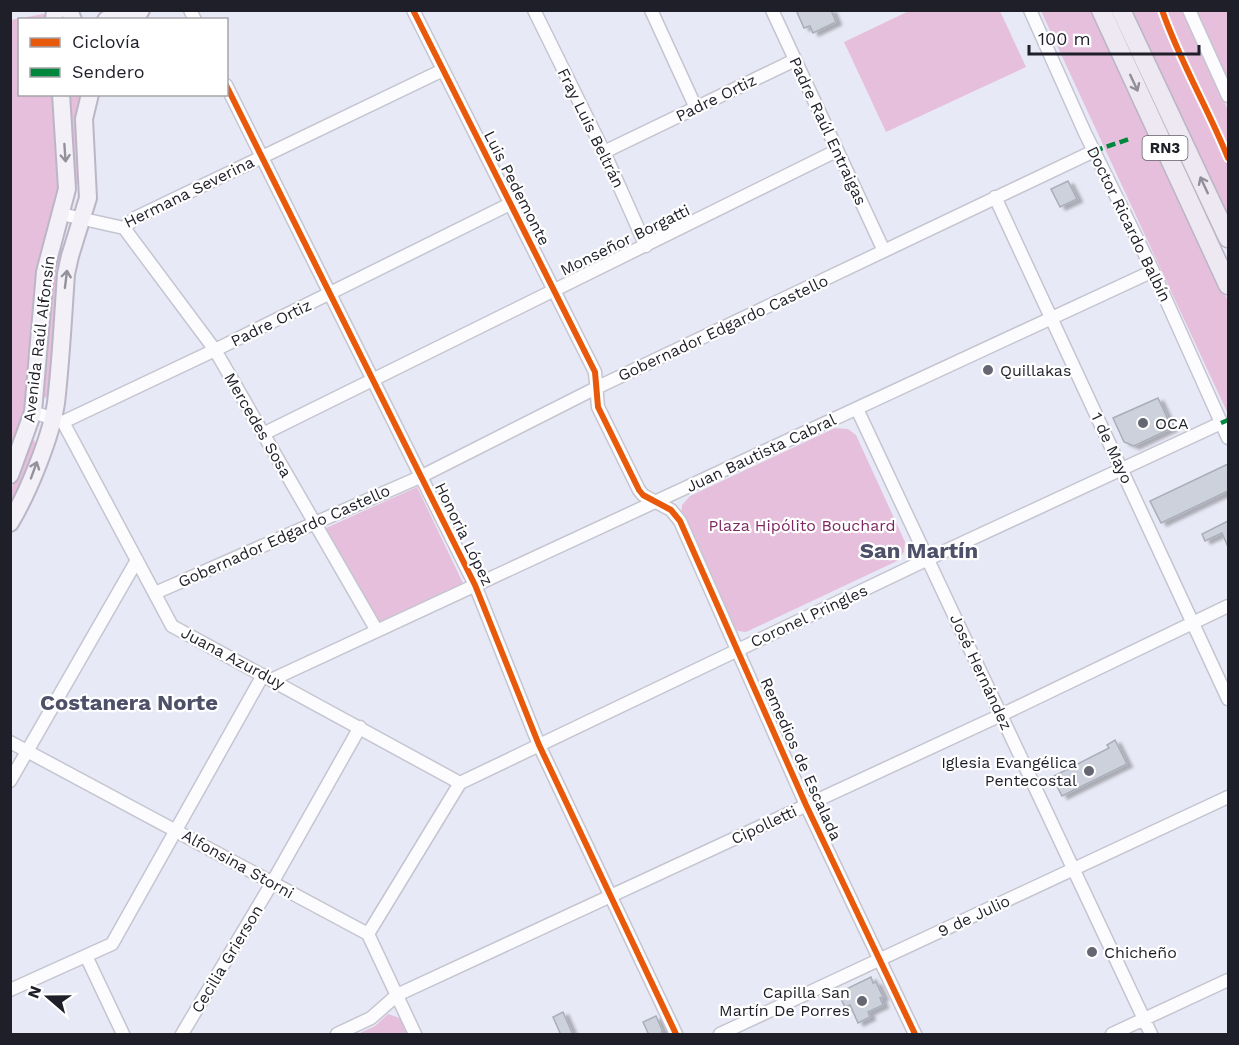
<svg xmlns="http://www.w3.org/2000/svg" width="1239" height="1045" viewBox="0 0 1239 1045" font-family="'Work Sans',sans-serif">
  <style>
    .green { fill: #e5bfdc }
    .building { fill: #ccd1db; stroke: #a9aeb8; stroke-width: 1.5; filter: url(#shadow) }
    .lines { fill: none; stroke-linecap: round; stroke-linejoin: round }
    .minor-casing { stroke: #c4c5d0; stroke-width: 15 }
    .major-casing { stroke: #bbb6c6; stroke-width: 20 }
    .highway-casing { stroke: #bbb6c6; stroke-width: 21 }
    .minor { stroke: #fcfcfe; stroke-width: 12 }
    .major { stroke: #f3f0f8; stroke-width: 16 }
    .highway { stroke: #eee8f3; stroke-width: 18 }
    .quiet { stroke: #00873e; stroke-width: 4.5; stroke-dasharray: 9 4.5; stroke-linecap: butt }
    .cycleway-casing { stroke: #fff; stroke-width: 10 }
    .cycleway { stroke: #e8590c; stroke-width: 6 }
    .oneway { stroke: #908e98 }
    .oneway2 { stroke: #93929b }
    .poi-dot { fill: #656671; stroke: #fff; stroke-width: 2 }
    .labels { text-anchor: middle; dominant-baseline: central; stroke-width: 4.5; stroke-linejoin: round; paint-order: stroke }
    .shield { fill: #fff; stroke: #626269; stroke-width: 1.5 }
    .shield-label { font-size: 15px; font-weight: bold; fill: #1e1f29 }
    .street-label { font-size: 16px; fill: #1e1f29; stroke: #fff }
    .poi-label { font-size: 16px; fill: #1e1f29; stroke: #fff; text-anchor: start }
    .park-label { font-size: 16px; fill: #7d2861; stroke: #fff }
    .district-label { font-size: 22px; font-weight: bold; fill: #4d5068; stroke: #fff }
  </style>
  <defs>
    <filter id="shadow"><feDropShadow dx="5.5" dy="3" stdDeviation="1.5" flood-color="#0004"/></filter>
  </defs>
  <rect width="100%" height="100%" fill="#e8e9f6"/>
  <path class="green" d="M911 10 1000 11 1026 67 886 132 844 42Z
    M1041 11H1094L1228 301V414Z
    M1130 11H1182L1228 110V221Z
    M1194 11H1228V80L1227 78Z
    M43 14H49V19L20 20V94L54 95 57 122 59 194 40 259 27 398 19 441 11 461V20Z
    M67 95H86L81 184 74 183Z
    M61 247 65 253 49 396 45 398 42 395 52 265 58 248Z
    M835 428 848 429 856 435 905 542 904 552 897 561 746 632 738 631 732 627 681 518 682 505 690 496Z
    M34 440 38 448 11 513V490L28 446 31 442Z
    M417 487 463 583 380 623 326 528Z
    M388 1014 400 1018 408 1034H358L375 1026Z"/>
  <path class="building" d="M796 10H831L836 22 813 33 810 26 804 28Z
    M1068 181 1077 199 1060 207 1051 189Z
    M1158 398 1172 428 1134 446 1124 442 1113 418Z
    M1228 464V491L1161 523 1150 501Z
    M1228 521V547L1222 533 1205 541 1202 534Z
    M1115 740 1127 764 1062 796 1052 777 1109 748 1107 745Z
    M871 977 873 983 876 982 883 997 880 998 883 1005 868 1012 870 1017 858 1023 850 1005 845 1007 838 993Z
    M563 1012 573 1035H561L553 1017Z
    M656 1016 662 1030 661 1035H649L643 1022Z"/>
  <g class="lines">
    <defs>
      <path id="minor" d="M190 10 195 20
        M413 10 595 372 598 407 639 490 643 495 671 510 680 521 806 805 915 1034
        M534 10 604 152 646 246
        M651 10 696 108
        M772 10 884 251
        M1030 10 1085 133 1153 271 1228 438
        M1189 10 1228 96
        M226 85 475 585 539 745 676 1034
        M604 152 795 60
        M995 197 1228 699
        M61 214 124 228 135 218 443 70
        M124 228 215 350 377 631
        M857 409 1151 1034
        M33 412 63 422 172 626 460 783
        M63 422 215 350 510 204
        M263 434 836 151
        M155 593 420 477 596 388 1094 151
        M271 680 1153 271
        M10 742 368 934 415 1034
        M10 781 137 560
        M368 934 460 783 928 559 1221 423
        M86 956 123 1034
        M10 990 112 944 263 675
        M182 1034 272 883 360 727
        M337 1034 371 1018 397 995 1001 715 1228 606
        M720 1034 1228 797
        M1112 1034 1228 980"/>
      <path id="major" d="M69 10 73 20
        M54 20 55 10
        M106 20 126 10
        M134 20 141 10
        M10 475 33 412 45 272 67 189 61 94
        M10 523C28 493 51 437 56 403 61 360 63 317 66 274L70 256 88 198 84 119 90 94"/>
      <path id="highway" d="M1101 10 1228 285
        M1121 10 1228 238"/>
    </defs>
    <use href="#minor" class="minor-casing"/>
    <use href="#major" class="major-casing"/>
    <use href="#highway" class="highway-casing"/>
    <use href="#minor" class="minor"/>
    <use href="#major" class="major"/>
    <use href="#highway" class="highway"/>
    <path class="quiet" d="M1094 151 1132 138
      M1221 423 1228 420"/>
    <defs>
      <path id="cycleway" d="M413 10 595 372 598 407 639 490 643 495 671 510 680 521 806 805 915 1034
        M1162 10C1180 62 1208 108 1228 158
        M226 85 475 585 539 745 676 1034"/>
    </defs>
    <use href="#cycleway" class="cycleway-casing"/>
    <use href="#cycleway" class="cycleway"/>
  </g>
  <defs><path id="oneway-shaft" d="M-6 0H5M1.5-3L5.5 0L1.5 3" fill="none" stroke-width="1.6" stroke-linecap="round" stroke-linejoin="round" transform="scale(1.5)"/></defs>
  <g class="oneway">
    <use href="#oneway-shaft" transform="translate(1134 83) rotate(65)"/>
    <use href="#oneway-shaft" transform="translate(1204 185) rotate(-115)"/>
  </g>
  <g class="oneway2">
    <use href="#oneway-shaft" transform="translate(65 153) rotate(86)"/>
    <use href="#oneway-shaft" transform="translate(66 279) rotate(-83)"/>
    <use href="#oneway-shaft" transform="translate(34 470) rotate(-70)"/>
  </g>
  <g class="poi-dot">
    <circle cx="988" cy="370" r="6"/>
    <circle cx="1143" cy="423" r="6"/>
    <circle cx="1089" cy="771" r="6"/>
    <circle cx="1092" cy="952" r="6"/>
    <circle cx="862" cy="1001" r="6"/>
  </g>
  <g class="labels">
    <rect class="shield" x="1142.5" y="136" width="45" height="24" rx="4.5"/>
    <g class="shield-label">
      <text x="1165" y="148">RN3</text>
    </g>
    <g class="street-label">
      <text transform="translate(716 98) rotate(-26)">Padre Ortiz</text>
      <text transform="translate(591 128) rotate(64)">Fray Luis Beltrán</text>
      <text transform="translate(828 131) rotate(65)">Padre Raúl Entraigas</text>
      <text transform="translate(517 188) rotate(63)">Luis Pedemonte</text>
      <text transform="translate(189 192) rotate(-26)">Hermana Severina</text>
      <text transform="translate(1129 224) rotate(64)">Doctor Ricardo Balbín</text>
      <text transform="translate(625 240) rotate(-26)">Monseñor Borgatti</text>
      <text transform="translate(271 323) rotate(-26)">Padre Ortiz</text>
      <text transform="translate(723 328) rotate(-25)">Gobernador Edgardo Castello</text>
      <text transform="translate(39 339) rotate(-83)">Avenida Raúl Alfonsín</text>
      <text transform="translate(258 425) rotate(60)">Mercedes Sosa</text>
      <text transform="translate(1112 448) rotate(65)">1 de Mayo</text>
      <text transform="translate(761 453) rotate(-25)">Juan Bautista Cabral</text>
      <text transform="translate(464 534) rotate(64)">Honoria López</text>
      <text transform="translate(284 536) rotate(-24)">Gobernador Edgardo Castello</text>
      <text transform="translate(809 616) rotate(-25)">Coronel Pringles</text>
      <text transform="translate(233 658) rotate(28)">Juana Azurduy</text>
      <text transform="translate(981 672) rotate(65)">José Hernández</text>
      <text transform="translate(801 759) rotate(66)">Remedios de Escalada</text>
      <text transform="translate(764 825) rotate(-25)">Cipolletti</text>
      <text transform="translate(238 864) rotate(29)">Alfonsina Storni</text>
      <text transform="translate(974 916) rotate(-25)">9 de Julio</text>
      <text transform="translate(227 959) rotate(-59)">Cecilia Grierson</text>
    </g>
    <g class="poi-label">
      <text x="1000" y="370">Quillakas</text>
      <text x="1155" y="423">OCA</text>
      <text x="1077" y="762" text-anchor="end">Iglesia Evangélica<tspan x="1077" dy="18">Pentecostal</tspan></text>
      <text x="1104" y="952">Chicheño</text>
      <text x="850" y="992" text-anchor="end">Capilla San<tspan x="850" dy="18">Martín De Porres</tspan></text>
    </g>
    <g class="park-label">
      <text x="802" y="525">Plaza Hipólito Bouchard</text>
    </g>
    <g class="district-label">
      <text x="919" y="550">San Martín</text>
      <text x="129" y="702">Costanera Norte</text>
    </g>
  </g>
  <rect width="1239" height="1045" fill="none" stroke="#1e1f29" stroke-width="24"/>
  <rect x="18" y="18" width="210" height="78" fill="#ffffff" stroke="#a5a5a9" stroke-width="1.5"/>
  <rect x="30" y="38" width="30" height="9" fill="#e8590c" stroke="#a5a5a9" stroke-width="1.5"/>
  <text x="72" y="48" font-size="18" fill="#1e1f29">Ciclovía</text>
  <rect x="30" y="68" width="30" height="9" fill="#00873e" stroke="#a5a5a9" stroke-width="1.5"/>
  <text x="72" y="78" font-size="18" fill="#1e1f29">Sendero</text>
  <g transform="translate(48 997) rotate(290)" stroke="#ffffff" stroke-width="4.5" paint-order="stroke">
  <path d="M0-4.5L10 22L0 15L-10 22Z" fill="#1e1f29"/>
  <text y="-9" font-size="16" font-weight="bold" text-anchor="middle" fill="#1e1f29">N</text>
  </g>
  <path d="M1029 45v9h170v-9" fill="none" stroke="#1e1f29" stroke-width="3"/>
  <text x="1038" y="45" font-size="18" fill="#1e1f29" stroke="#ffffff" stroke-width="4.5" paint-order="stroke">100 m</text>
</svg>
